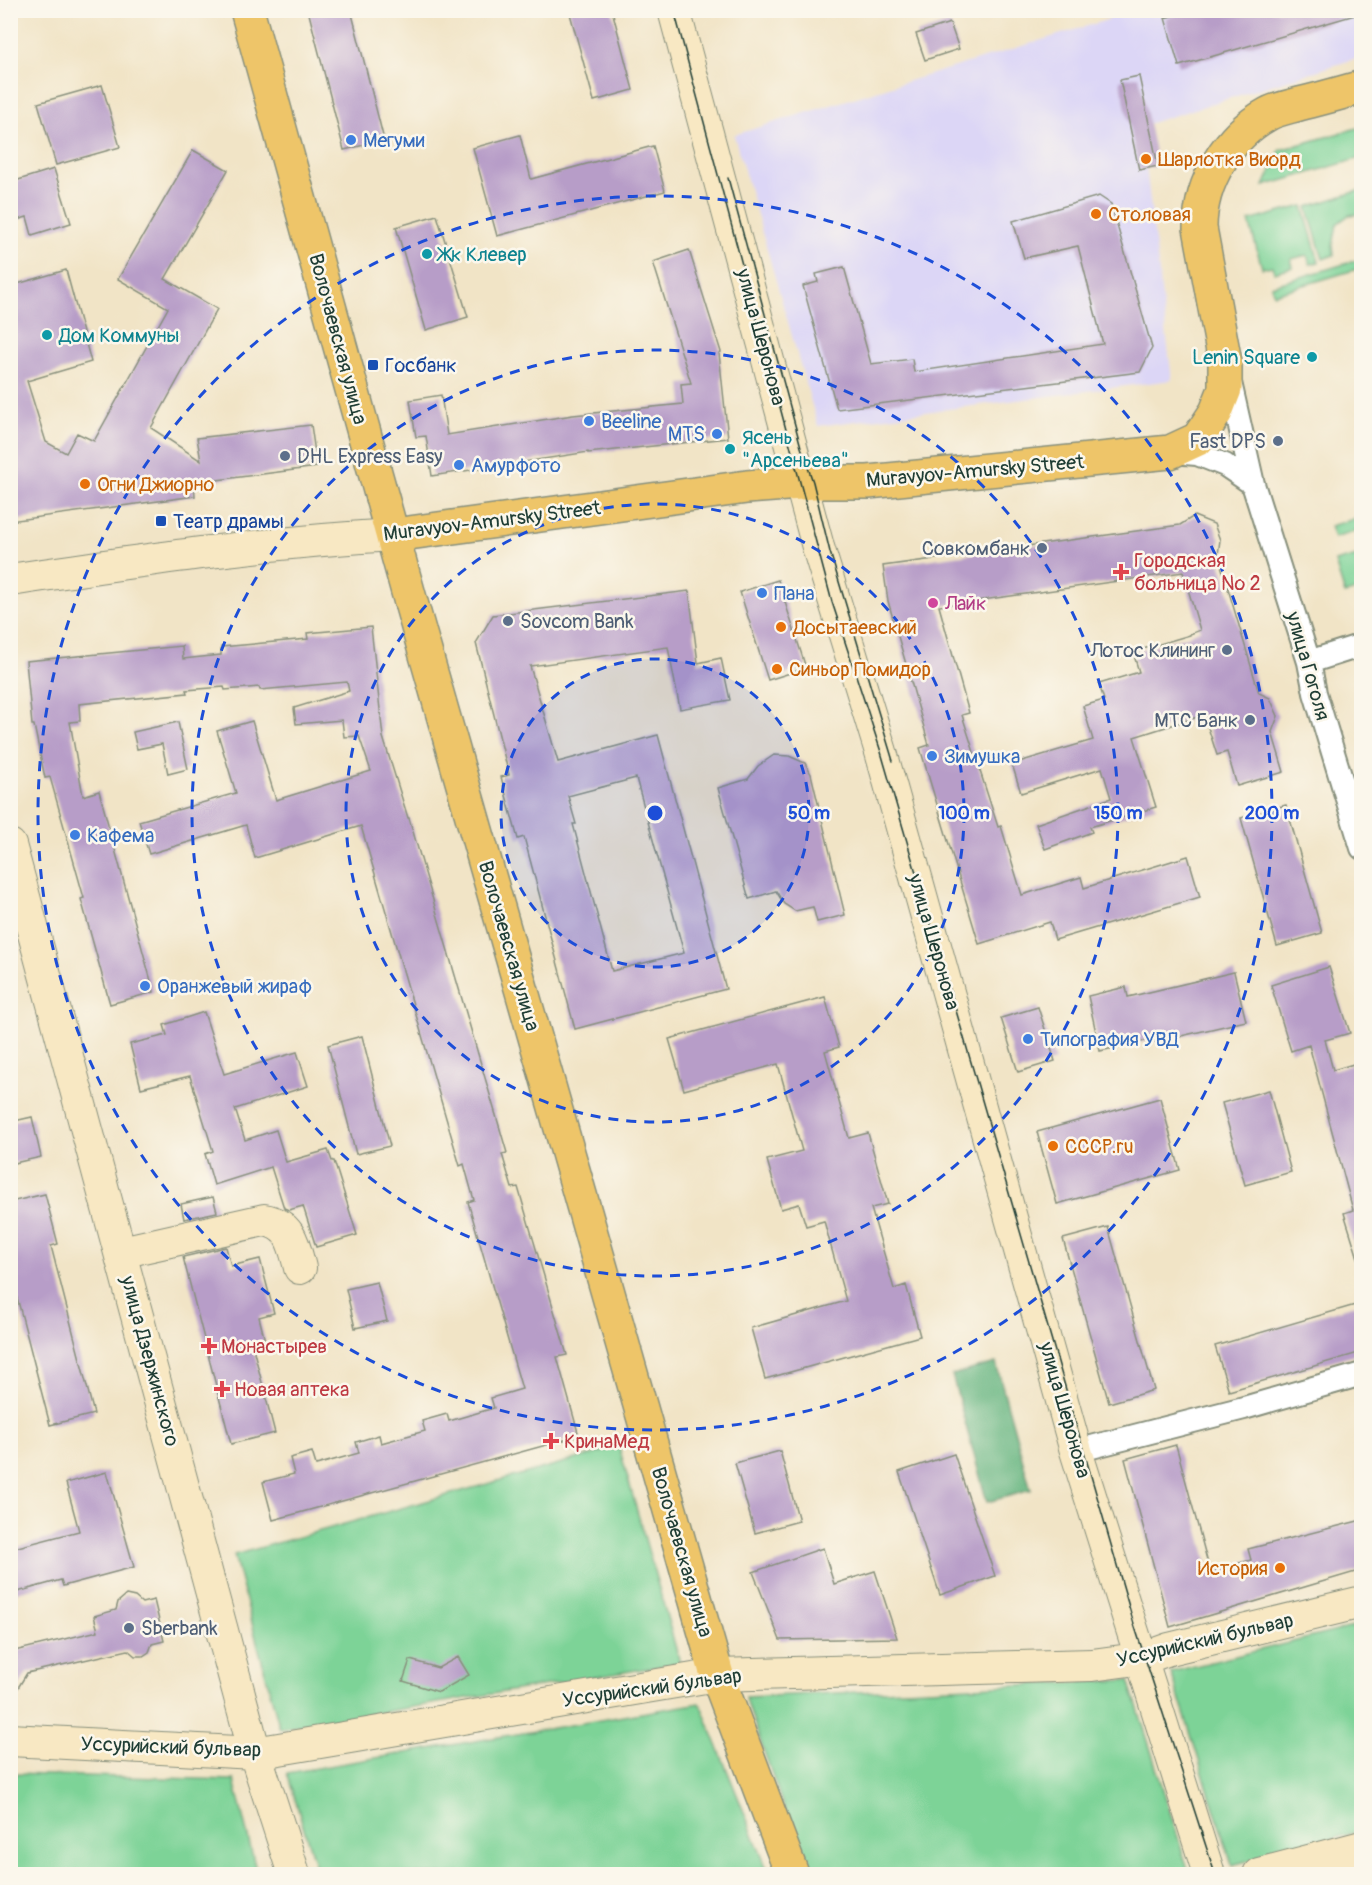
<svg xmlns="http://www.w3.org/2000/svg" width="1372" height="1885" viewBox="0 0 1372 1885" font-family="Pangolin,sans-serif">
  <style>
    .built { fill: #dcd6f6 }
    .green { fill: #7dd397; stroke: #4e8866; stroke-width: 1.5 }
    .forest { fill: #66b580; stroke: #42795a; stroke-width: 1.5 }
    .building { fill: #b79dc8; fill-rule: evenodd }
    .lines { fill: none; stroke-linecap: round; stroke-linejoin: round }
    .street-casing { stroke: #88907d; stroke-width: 26 }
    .secondary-casing { stroke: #88907d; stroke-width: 34 }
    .primary-casing { stroke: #88907d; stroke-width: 36 }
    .street { stroke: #fff; stroke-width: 22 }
    .secondary { stroke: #f8e8c3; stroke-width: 32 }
    .primary { stroke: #eec569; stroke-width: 33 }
    .tram { stroke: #1f3d34; stroke-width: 1.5 }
    .ring { fill: none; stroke: #1d4ed8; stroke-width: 3; stroke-dasharray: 10 8 }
    .shop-dot { fill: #3f7fe0; stroke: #fbf7ec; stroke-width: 2 }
    .food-dot { fill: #e8710a; stroke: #fbf7ec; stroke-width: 2 }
    .culture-dot { fill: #0f9aa8; stroke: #fbf7ec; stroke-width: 2 }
    .transit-dot { fill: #1a4fb4; stroke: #fbf7ec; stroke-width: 2 }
    .service-dot { fill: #5c6f8a; stroke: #fbf7ec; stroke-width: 2 }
    .health-dot { fill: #e0444e; stroke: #fbf7ec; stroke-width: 2 }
    .hotel-dot { fill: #d1479c; stroke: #fbf7ec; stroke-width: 2 }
    .labels { text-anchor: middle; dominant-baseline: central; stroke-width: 5; stroke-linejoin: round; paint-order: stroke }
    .shop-label { font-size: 20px; fill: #366cbe; stroke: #fbf7ec; text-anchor: start }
    .food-label { font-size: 20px; fill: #c56008; stroke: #fbf7ec; text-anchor: start }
    .culture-label { font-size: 20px; fill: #0d838f; stroke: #fbf7ec; text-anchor: start }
    .street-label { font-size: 20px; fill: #1f3d34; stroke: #fbf7ec }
    .transit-label { font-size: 20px; fill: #164399; stroke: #fbf7ec; text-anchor: start }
    .service-label { font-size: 20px; fill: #4e5e75; stroke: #fbf7ec; text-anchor: end }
    .health-label { font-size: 20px; fill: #be3a42; stroke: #fbf7ec; text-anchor: start }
    .hotel-label { font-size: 20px; fill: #b23c85; stroke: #fbf7ec; text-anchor: start }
    .centre { fill: #1d4ed8; stroke: #fbf7ec; stroke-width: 3 }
    .ring-label { font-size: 18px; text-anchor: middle; font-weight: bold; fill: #1d4ed8; stroke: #fbf7ec; stroke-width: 5; stroke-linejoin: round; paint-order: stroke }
  </style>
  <rect width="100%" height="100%" fill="#fbf7ec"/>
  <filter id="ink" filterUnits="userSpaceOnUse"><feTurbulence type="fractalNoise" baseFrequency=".0167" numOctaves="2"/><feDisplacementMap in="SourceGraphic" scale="12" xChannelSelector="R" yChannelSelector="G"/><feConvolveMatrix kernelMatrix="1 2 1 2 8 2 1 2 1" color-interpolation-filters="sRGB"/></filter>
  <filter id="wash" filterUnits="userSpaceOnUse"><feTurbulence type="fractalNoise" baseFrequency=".008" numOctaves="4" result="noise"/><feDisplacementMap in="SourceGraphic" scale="24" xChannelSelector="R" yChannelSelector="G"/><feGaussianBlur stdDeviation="1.35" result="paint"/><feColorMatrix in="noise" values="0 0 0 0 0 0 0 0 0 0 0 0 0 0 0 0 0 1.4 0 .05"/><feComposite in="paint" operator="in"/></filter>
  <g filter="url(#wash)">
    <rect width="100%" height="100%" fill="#f1e4c6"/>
    <path class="built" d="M1107 11H1361V57L1141 126 1172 380 818 426 734 135 1110 19Z"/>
    <path class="green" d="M1361 127V158L1264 186 1280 150Z
      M1361 190V214L1349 215 1337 224 1333 246 1334 255 1323 259 1307 207Z
      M1303 206 1319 262 1310 264 1307 255 1291 259 1293 267 1274 272 1272 266 1262 268 1249 221Z
      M1361 259V268L1274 294 1271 286Z
      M1361 517V530L1334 538 1330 526Z
      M1361 555V589L1345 594 1335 562Z
      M619 1447 680 1663 280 1729 234 1555Z
      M1361 1625V1831L1232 1865 1171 1672Z
      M1129 1680 1189 1873 807 1874 745 1697Z
      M700 1703 769 1874H318L287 1773Z
      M11 1774 234 1780 257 1874H11Z"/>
    <path class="forest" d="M996 1363 1031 1490 987 1502 952 1375Z"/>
    <g id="blocks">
      <path class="building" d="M308 10H351L384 140 344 150Z
        M569 10H612L633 90 594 101Z
        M1192 10H1354L1355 15 1179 66 1165 18Z
        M950 23 959 49 925 60 916 34Z
        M1139 76 1158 166 1139 170 1120 80Z
        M102 85 120 147 56 165 38 103Z
        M520 135 531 179 653 146 665 191 497 236 473 148Z
        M193 150 228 170 165 279 217 309 151 428 201 461 197 438 311 425 317 467 194 483 195 496 10 521V286L66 270 91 362 27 381 46 442 66 453 77 433 94 441 168 308 118 279Z
        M54 169 71 223 32 235 27 217 10 222V188L17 186 15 181Z
        M1099 196 1111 204 1152 348 1140 372 837 409 803 286 818 282 816 274 844 267 871 364 912 359 914 372 1103 344 1078 246 1024 258 1013 221Z
        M437 215 468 317 426 330 396 227Z
        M689 250 721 352 719 353 728 438 588 453V452L432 476 426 436 416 437 410 400 441 395 447 435 573 415 683 404 681 384 691 383 653 262Z
        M1194 516 1214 524 1220 540 1218 555 1259 693 1270 698 1278 716 1272 732 1284 772 1237 786 1227 752 1217 755 1204 715 1134 737 1156 807 1090 827 1092 832 1045 849 1036 824 1111 798 1102 768 1021 793 1012 764 1093 740 1083 706 1104 700 1099 684 1139 672 1133 652 1190 635V634L1200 630 1183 572 939 606 969 713 962 715 998 827 1001 826 1022 895 1081 877 1084 888 1188 856 1200 897 1055 940 1050 922 979 944 920 748 929 745 888 601 883 566 1180 525Z
        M778 580 806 668 768 680 740 592Z
        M689 591 698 663 721 658 730 700 680 709 668 647 530 666 558 762 658 735 726 989 575 1029 524 837 518 839 501 777 509 775 476 643 493 615ZM636 778 684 953 612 971 573 824H576L568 796Z
        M371 627 383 737 408 818H409L507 1153 502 1154 512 1188 518 1187 567 1355 557 1357 579 1436 273 1520 263 1482 294 1474 290 1458 312 1452 316 1465 359 1453 356 1442 379 1435 381 1443 425 1431 422 1421 447 1414 449 1421 494 1408 491 1398 522 1389 468 1202 474 1200 464 1164 460 1166 361 826 255 858 246 825 149 854 139 821 236 793 217 731 252 721 276 800 371 771 359 736 344 737 342 720 296 724 294 708 349 691 347 682 260 690 259 687 225 690 224 687 186 690 187 693 79 704 80 721 70 722 83 796 99 791 154 992 110 1004 81 899 84 898 50 777 45 778 34 725H32L26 661 182 646 183 659 221 655V647L308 639 307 633Z
        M178 722 188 769 168 774 162 744 137 749 133 732Z
        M774 755 789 756 805 763 811 774 845 915 817 922 813 907 795 911 784 904 776 891 749 899 718 788 748 779 758 766Z
        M1286 805 1322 933 1277 946 1241 818Z
        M1329 967 1350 1033 1325 1040 1333 1070 1357 1063 1362 1082V1257L1358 1258 1344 1213 1353 1210 1309 1045 1291 1051 1271 985Z
        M1234 972 1246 1021 1155 1042 1154 1039 1100 1051 1088 996 1126 987 1128 997Z
        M825 997 839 1047 825 1051 849 1138 868 1133 888 1204 871 1208 894 1289 906 1285 920 1336 765 1379 751 1328 846 1301 824 1221 806 1226 799 1204 781 1209 767 1160 802 1151 778 1064 684 1090 669 1039Z
        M1038 1007 1055 1061 1018 1072 1001 1018Z
        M204 1012 224 1074 297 1052 308 1086 235 1109 245 1140 276 1130 286 1162 328 1150 332 1161H334L357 1235 316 1247 303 1206 289 1210 284 1208 271 1167 214 1185 205 1154 213 1151 190 1076 141 1088 130 1044 167 1035 164 1025Z
        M362 1036 390 1146 356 1154 328 1045Z
        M1269 1090 1291 1172 1245 1185 1222 1103Z
        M1160 1098 1180 1170 1057 1204 1037 1132Z
        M32 1117 41 1157 10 1164V1122Z
        M45 1194 58 1244 51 1246 94 1414 50 1425 10 1270V1202Z
        M213 1197 217 1212 184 1219 181 1204Z
        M1108 1227 1154 1390 1109 1403 1063 1239Z
        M226 1247 231 1266 260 1259 274 1313 259 1317 265 1341 252 1344 275 1433 231 1444 183 1257Z
        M377 1282 387 1321 355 1328 346 1289Z
        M1362 1303V1352L1229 1391 1215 1346Z
        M1176 1445 1210 1571 1251 1560 1248 1549 1362 1520V1570L1170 1627 1125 1459Z
        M780 1451 799 1521 755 1533 735 1463Z
        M954 1454 995 1576 940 1595 899 1472Z
        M107 1472 134 1567 63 1586 61 1580 10 1594V1549L79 1531 66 1483Z
        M823 1548 834 1584 875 1571 897 1638 780 1640 753 1572Z
        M126 1595 135 1597 142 1603 154 1600 164 1641 152 1644 149 1652 143 1656H135L128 1650 27 1673 10 1701V1652L98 1631 94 1616 116 1610 118 1602Z
        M458 1657 469 1675 439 1692 403 1681 410 1660 438 1668Z"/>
    </g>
  </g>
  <g filter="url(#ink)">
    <use href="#blocks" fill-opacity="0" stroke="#88907d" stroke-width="1.5"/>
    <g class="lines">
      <defs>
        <path id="street" d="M1229 378 1253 484 1309 662 1315 693 1362 848
          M1172 452 1197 454 1225 465 1253 484
          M1309 662 1362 645
          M1076 1451 1244 1408 1362 1374"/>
        <path id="secondary" d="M674 10 818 547 881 752 1076 1451 1209 1874
          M10 580C138 561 265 542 394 535
          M10 845 255 1753 294 1874
          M121 1252 264 1220C291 1224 294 1245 300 1268
          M10 1740 255 1753 717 1675 1092 1665 1144 1658 1169 1649 1362 1602
          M1259 1874 1362 1847"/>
        <path id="primary" d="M247 10 410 599 717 1675 792 1874
          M394 535 747 487 813 482H868L1170 452 1198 439 1216 412 1225 389V362L1200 228C1200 182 1228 136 1268 114 1277 109 1289 107 1299 104 1320 99 1341 93 1362 87"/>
      </defs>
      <use href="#street" class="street-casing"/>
      <use href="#secondary" class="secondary-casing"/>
      <use href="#primary" class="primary-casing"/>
      <use href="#street" class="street"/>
      <use href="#secondary" class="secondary"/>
      <use href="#primary" class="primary"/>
      <path class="tram" d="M674 10 832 602 881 752 1134 1624 1215 1874
        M728 178 801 447 813 482 830 552 893 761"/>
    </g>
  </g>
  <circle cx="655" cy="813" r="154" fill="#1d4ed8" fill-opacity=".12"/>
  <g class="ring">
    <circle cx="655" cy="813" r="154"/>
    <circle cx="655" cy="813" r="309"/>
    <circle cx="655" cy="813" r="463"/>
    <circle cx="655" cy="813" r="617"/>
  </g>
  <g class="shop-dot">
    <circle cx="351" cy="140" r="6"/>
    <circle cx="589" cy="421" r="6"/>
    <circle cx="717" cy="434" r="6"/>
    <circle cx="459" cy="465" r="6"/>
    <circle cx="762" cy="593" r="6"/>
    <circle cx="932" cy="756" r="6"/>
    <circle cx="75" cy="835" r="6"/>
    <circle cx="145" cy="986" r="6"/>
    <circle cx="1028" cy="1039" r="6"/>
  </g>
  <g class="food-dot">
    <circle cx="1146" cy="159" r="6"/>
    <circle cx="1096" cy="214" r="6"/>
    <circle cx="85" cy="484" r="6"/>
    <circle cx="781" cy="627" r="6"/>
    <circle cx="777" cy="669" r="6"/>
    <circle cx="1053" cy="1146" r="6"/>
    <circle cx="1280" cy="1568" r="6"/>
  </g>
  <g class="culture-dot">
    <circle cx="427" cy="254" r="6"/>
    <circle cx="47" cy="335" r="6"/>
    <circle cx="1312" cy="357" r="6"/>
    <circle cx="730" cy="449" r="6"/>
  </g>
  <g class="transit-dot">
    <rect x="367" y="359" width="12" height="12" rx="3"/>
    <rect x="155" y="515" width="12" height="12" rx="3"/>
  </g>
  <g class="service-dot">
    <circle cx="1278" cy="441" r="6"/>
    <circle cx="285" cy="456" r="6"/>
    <circle cx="1042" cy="548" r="6"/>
    <circle cx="508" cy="621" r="6"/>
    <circle cx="1227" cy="650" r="6"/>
    <circle cx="1250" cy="720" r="6"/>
    <circle cx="129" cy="1628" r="6"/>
  </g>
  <g class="health-dot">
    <path d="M1118 563h6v6h6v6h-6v6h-6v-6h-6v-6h6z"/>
    <path d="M206 1337h6v6h6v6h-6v6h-6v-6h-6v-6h6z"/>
    <path d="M219 1380h6v6h6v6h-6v6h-6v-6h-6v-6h6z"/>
    <path d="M548 1432h6v6h6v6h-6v6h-6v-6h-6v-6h6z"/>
  </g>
  <circle class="hotel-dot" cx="933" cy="603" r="6"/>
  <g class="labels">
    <g class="shop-label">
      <text x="363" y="140">Мегуми</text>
      <text x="601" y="421">Beeline</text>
      <text x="705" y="434" text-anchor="end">MTS</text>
      <text x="471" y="465">Амурфото</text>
      <text x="774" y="593">Пана</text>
      <text x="944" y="756">Зимушка</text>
      <text x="87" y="835">Кафема</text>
      <text x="157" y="986">Оранжевый жираф</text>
      <text x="1040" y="1039">Типография УВД</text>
    </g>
    <g class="food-label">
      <text x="1158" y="159">Шарлотка Виорд</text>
      <text x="1108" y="214">Столовая</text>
      <text x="97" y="484">Огни Джиорно</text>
      <text x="793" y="627">Досытаевский</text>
      <text x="789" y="669">Синьор Помидор</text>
      <text x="1065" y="1146">СССР.ru</text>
      <text x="1268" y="1568" text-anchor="end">История</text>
    </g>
    <g class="culture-label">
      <text x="439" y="254">Жк Клевер</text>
      <text x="59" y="335">Дом Коммуны</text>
      <text x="1300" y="357" text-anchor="end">Lenin Square</text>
      <text x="742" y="437">Ясень<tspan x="742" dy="23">"Арсеньева"</tspan></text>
    </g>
    <g class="street-label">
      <text transform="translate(761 337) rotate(75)">улица Шеронова</text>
      <text transform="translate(338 339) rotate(75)">Волочаевская улица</text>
      <text transform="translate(975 471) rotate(-5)">Muravyov-Amursky Street</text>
      <text transform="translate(492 521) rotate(-7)">Muravyov-Amursky Street</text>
      <text transform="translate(1308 666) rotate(74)">улица Гоголя</text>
      <text transform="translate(934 942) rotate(74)">улица Шеронова</text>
      <text transform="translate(509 946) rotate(74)">Волочаевская улица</text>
      <text transform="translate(150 1361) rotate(75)">улица Дзержинского</text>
      <text transform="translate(1065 1410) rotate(74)">улица Шеронова</text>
      <text transform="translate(682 1552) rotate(74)">Волочаевская улица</text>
      <text transform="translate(1205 1640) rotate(-13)">Уссурийский бульвар</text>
      <text transform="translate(652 1688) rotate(-8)">Уссурийский бульвар</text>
      <text transform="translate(171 1747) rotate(2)">Уссурийский бульвар</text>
    </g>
    <g class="transit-label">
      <text x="385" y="365">Госбанк</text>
      <text x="173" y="521">Театр драмы</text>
    </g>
    <g class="service-label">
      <text x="1266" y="441">Fast DPS</text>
      <text x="297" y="456" text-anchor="start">DHL Express Easy</text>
      <text x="1030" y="548">Совкомбанк</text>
      <text x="520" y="621" text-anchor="start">Sovcom Bank</text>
      <text x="1215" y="650">Лотос Клининг</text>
      <text x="1238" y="720">МТС Банк</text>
      <text x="141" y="1628" text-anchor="start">Sberbank</text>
    </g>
    <g class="health-label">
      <text x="1134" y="560">Городская<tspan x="1134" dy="23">больница № 2</tspan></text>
      <text x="221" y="1346">Монастырев</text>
      <text x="234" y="1389">Новая аптека</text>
      <text x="564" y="1441">КринаМед</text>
    </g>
    <g class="hotel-label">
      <text x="945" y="603">Лайк</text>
    </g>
  </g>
  <circle cx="655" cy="813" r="9" class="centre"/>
  <g class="ring-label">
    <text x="809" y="819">50 m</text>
    <text x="964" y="819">100 m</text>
    <text x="1118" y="819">150 m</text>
    <text x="1272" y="819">200 m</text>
  </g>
  <rect width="1372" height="1885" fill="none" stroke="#fbf7ec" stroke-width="36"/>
</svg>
